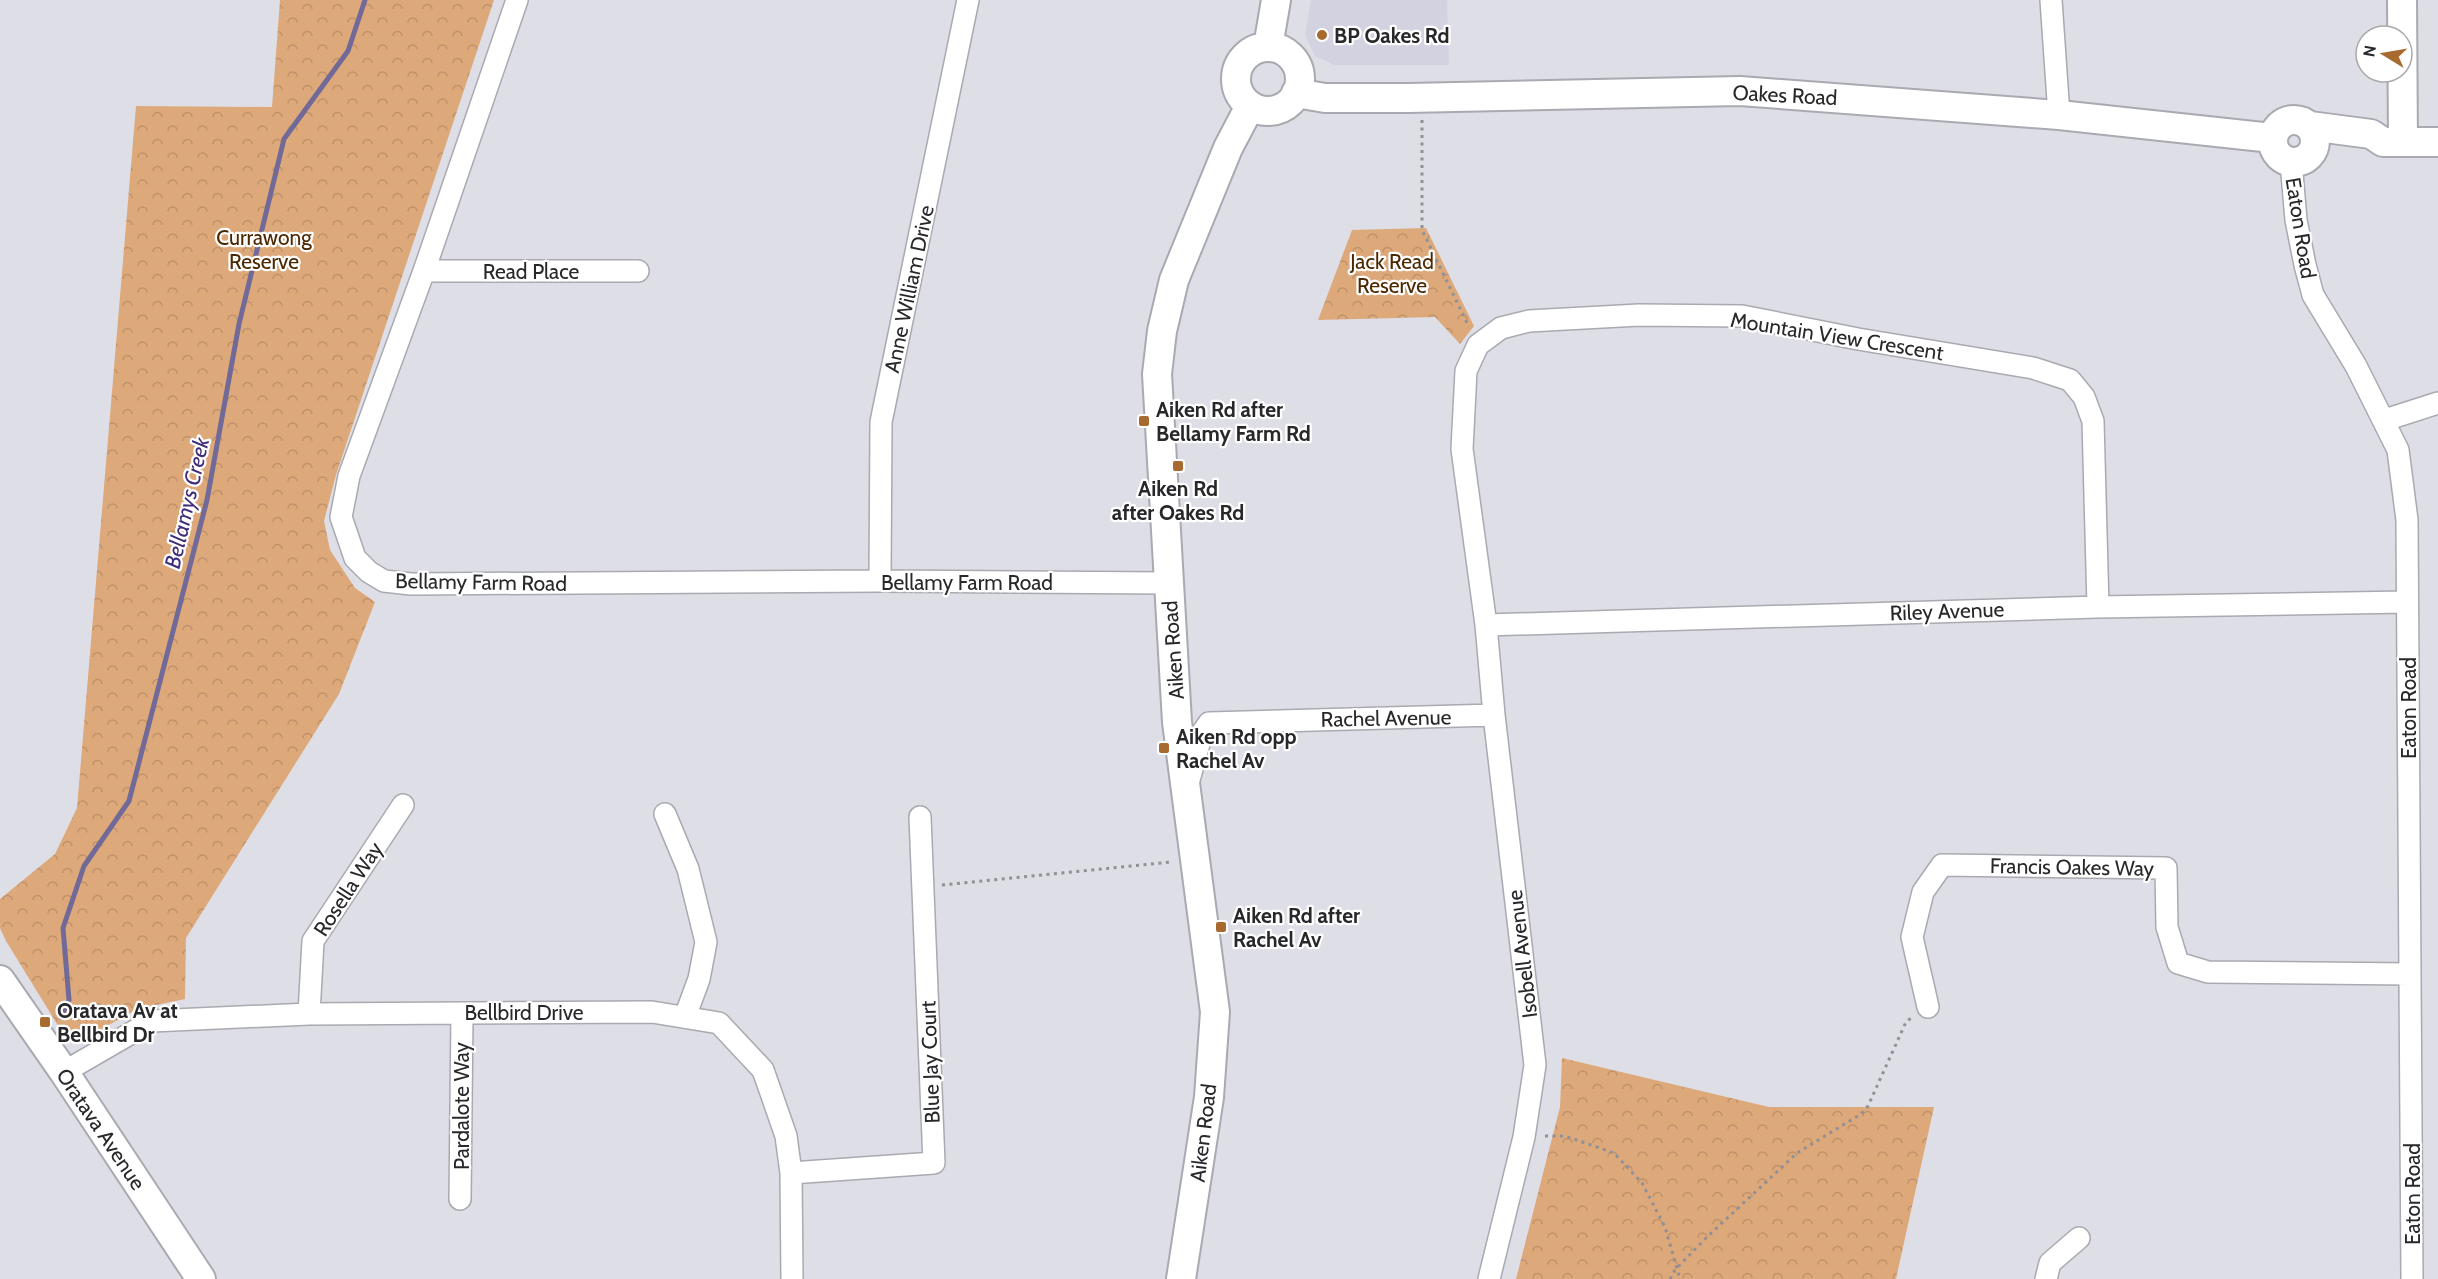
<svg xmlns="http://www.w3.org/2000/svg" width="2438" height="1279" viewBox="0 0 2438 1279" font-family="Cabin,sans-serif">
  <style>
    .built { fill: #d3d2e1 }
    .forest { fill: url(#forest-crowns) }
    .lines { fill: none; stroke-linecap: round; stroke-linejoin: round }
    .stream { stroke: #716a98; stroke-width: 5 }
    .street-casing { stroke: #a9a9b1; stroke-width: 24 }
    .secondary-casing { stroke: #a9a9b1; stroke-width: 32 }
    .path { stroke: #909096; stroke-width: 3; stroke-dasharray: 3 4.5; stroke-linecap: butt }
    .street { stroke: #fff; stroke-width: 21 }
    .secondary { stroke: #fff; stroke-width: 28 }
    .poi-dot { fill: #a86b2f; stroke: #fff; stroke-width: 2 }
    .labels { text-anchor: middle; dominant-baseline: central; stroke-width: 4.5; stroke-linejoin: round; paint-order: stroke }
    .poi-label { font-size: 21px; font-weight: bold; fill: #28282b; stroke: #fff; text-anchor: start }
    .street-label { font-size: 21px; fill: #28282b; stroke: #fff }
    .park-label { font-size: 21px; fill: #4c2700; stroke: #fff }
    .water-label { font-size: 22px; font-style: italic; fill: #402d7a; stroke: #fff }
  </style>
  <defs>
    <pattern id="forest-crowns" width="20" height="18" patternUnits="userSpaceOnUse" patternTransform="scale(1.5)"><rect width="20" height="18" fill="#dea97a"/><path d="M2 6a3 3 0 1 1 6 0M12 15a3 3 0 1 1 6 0" fill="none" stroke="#be916a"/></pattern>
  </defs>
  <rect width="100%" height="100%" fill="#dedee6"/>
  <path class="built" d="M1311 0H1447L1449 65H1334L1315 56 1305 35Z"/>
  <path class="forest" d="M280 0H494L336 475 324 521 330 550 355 588 375 602 339 694 186 938 185 999 137 1009 84 1039 65 1037 6 941 0 928V899L55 854 77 808 136 106 272 107Z
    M1426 228 1474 326 1460 344 1435 317 1318 320 1352 230Z
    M1562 1058 1769 1107H1934L1896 1279H1516L1560 1107Z"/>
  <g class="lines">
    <path class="stream" d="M61 1017 69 1000 63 928 84 866 129 801 207 500 239 324 284 139 348 51 365 0"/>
    <defs>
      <path id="street" d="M517 0 424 271 349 476 341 517 355 558 369 572 384 581 411 584 880 581 1168 583
        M2051 0 2059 115
        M2291 162 2296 220 2305 265 2313 295 2356 366 2398 450 2407 520 2412 1279
        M424 271H638
        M2385 420 2438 403
        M880 581 881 422 968 0
        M1486 625 2098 607 2407 602
        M1189 780 1202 733 1209 723 1494 715
        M665 814 688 869 706 942 699 979 685 1017
        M1928 1007 1912 937 1923 892 1942 865 2166 868 2167 927 2178 963 2208 972 2410 974
        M309 1014 313 941 403 805
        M64 1072 152 1021 309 1014 652 1012 719 1023 763 1070 786 1136 791 1173 792 1279
        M791 1173 934 1163 920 817
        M460 1199 462 1013
        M1489 1279 1524 1137 1535 1065 1494 715 1486 625 1462 449 1466 371 1478 345 1501 328 1529 321 1639 315 1742 316 1858 339 2033 368 2070 380 2084 397 2093 421 2098 607
        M2046 1279 2050 1263 2079 1238"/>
      <path id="secondary" d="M2402 0 2403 142
        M1268 47 1276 0
        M1236 79a32 32 0 1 1 64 0a32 32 0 1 1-64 0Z
        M1296 93 1325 98H1408L1740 91 2059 115 2272 138
        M2273 141a21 21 0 1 1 42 0a21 21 0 1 1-42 0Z
        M2310 126 2371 134 2383 142H2438
        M0 980 64 1072 201 1279
        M1181 1279 1209 1097 1215 1012 1177 722 1157 374 1162 331 1174 280 1228 148 1250 106"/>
    </defs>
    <use href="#street" class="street-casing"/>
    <use href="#secondary" class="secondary-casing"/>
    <path class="path" d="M1422 120V230L1469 327
      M942 885 1171 862
      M1545 1136H1565L1614 1153 1642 1183 1665 1227 1680 1279
      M1670 1279 1675 1270 1706 1238 1797 1153 1861 1114 1868 1106 1906 1022 1911 1018"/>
    <use href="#street" class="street"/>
    <use href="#secondary" class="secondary"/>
  </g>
  <g class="poi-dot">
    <circle cx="1322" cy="35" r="6"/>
    <rect x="1138" y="415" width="12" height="12" rx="3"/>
    <rect x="1172" y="460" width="12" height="12" rx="3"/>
    <rect x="1158" y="742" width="12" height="12" rx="3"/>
    <rect x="1215" y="921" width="12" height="12" rx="3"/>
    <rect x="39" y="1016" width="12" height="12" rx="3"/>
  </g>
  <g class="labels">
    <g class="poi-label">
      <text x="1334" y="35">BP Oakes Rd</text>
      <text x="1156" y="409">Aiken Rd after<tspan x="1156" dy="24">Bellamy Farm Rd</tspan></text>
      <text x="1178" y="488" text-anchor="middle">Aiken Rd<tspan x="1178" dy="24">after Oakes Rd</tspan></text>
      <text x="1176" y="736">Aiken Rd opp<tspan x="1176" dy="24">Rachel Av</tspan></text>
      <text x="1233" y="915">Aiken Rd after<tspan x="1233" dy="24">Rachel Av</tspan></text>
      <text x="57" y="1010">Oratava Av at<tspan x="57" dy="24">Bellbird Dr</tspan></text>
    </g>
    <g class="street-label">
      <text transform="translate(1785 95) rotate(3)">Oakes Road</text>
      <text transform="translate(2301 228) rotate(81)">Eaton Road</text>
      <text x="531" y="271">Read Place</text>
      <text transform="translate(909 289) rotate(-78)">Anne William Drive</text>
      <text transform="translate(1837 336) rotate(9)">Mountain View Crescent</text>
      <text transform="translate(481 582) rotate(1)">Bellamy Farm Road</text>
      <text x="967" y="582">Bellamy Farm Road</text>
      <text transform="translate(1947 611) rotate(-2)">Riley Avenue</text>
      <text transform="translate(1173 650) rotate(-94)">Aiken Road</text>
      <text transform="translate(2408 708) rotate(-90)">Eaton Road</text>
      <text transform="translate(1386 718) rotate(-1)">Rachel Avenue</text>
      <text transform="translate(2072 867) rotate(1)">Francis Oakes Way</text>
      <text transform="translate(348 889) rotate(-57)">Rosella Way</text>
      <text transform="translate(1522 954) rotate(-97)">Isobell Avenue</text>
      <text x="524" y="1012">Bellbird Drive</text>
      <text transform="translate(930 1062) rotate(-92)">Blue Jay Court</text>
      <text transform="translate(461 1106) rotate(-90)">Pardalote Way</text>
      <text transform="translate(101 1129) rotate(56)">Oratava Avenue</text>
      <text transform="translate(1203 1133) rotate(-83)">Aiken Road</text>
      <text transform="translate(2412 1194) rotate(-90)">Eaton Road</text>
    </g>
    <g class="park-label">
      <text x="264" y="237">Currawong<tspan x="264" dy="24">Reserve</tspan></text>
      <text x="1392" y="261">Jack Read<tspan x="1392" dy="24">Reserve</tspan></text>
    </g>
    <g class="water-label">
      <text transform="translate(187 503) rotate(-77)">Bellamys Creek</text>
    </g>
  </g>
  <g transform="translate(2384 54) rotate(281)"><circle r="28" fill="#ffffff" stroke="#a9a9aa" stroke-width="1.5"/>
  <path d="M0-4.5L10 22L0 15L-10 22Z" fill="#a86b2f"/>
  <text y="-9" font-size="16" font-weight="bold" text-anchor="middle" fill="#28282b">N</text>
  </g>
</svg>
